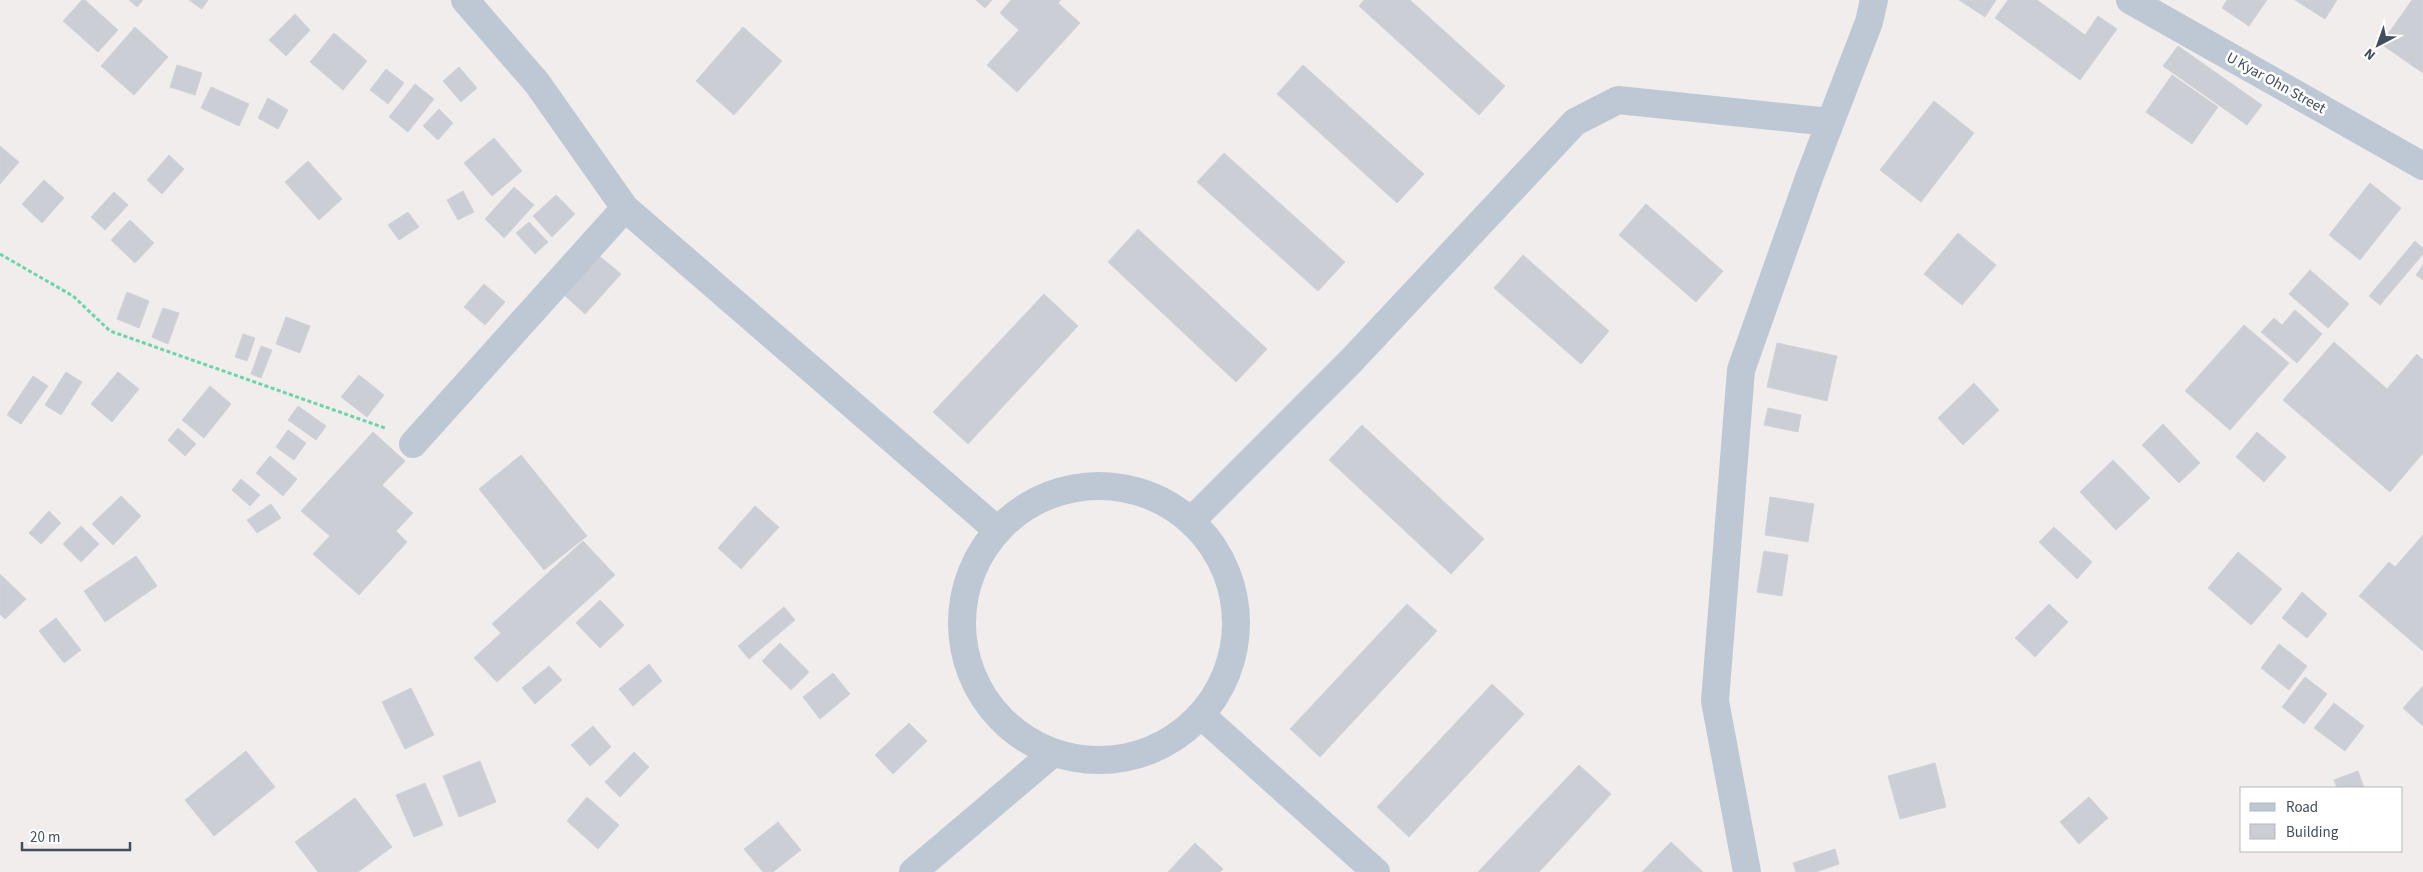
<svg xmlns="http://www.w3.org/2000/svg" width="2423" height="872" viewBox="0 0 2423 872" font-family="'Source Sans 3',sans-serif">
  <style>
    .building { fill: #cbced5; stroke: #d0d2d9 }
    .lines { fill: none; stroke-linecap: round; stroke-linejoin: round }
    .path { stroke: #6bd4a8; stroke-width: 3; stroke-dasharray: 4 2.5; stroke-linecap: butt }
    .minor { stroke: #bec8d4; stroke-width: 28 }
    .labels { text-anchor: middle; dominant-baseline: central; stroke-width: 5; stroke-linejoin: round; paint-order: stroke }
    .street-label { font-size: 15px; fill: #434e5c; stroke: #fff }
  </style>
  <rect width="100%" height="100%" fill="#f0edec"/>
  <path class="building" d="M82 0H85L118 30 98 52 63 21Z
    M129 0H143L137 7Z
    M189 0H208L202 9Z
    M976 0H992L985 8Z
    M1011 0H1061L1058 3 1080 23 1017 92 987 65 1019 30 1000 13Z
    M1364 0H1410L1505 86 1479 115 1359 6Z
    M1959 0H1996L1985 17Z
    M2008 0H2037L2085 35 2098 16 2117 29 2080 80 1995 18Z
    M2227 0H2267L2249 26 2222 8Z
    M2295 0H2337L2325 19Z
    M2412 0H2423V73L2381 44Z
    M295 14 310 30 286 56 269 40Z
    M135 27 168 57 134 95 101 66Z
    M743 27 782 61 734 115 696 81Z
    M334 33 367 61 343 90 310 62Z
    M2178 46 2262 105 2247 125 2163 66Z
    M177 65 202 73 195 95 170 87Z
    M1303 65 1424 174 1397 203 1277 94Z
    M459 67 477 88 461 102 443 81Z
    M386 69 404 83 388 104 370 90Z
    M2172 75 2218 107 2192 144 2146 112Z
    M415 84 434 99 408 132 389 117Z
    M211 87 249 104 239 126 201 108Z
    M268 98 288 110 278 129 258 118Z
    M1934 101 1974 133 1921 202 1880 170Z
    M439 109 453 123 438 140 423 126Z
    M494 138 522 171 492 196 464 163Z
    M0 146 19 162 0 184Z
    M1224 153 1345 262 1318 291 1197 182Z
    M169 155 184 169 162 194 147 180Z
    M308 161 342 199 319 220 285 182Z
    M44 180 64 198 42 223 22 204Z
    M2370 183 2401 208 2360 260 2329 235Z
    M514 187 534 205 504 238 485 219Z
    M463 191 474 212 458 220 447 200Z
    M114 192 128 205 105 230 91 217Z
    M556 195 575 214 552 237 533 216Z
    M1646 204 1723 271 1696 302 1619 235Z
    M408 212 419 227 399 240 388 225Z
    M130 220 154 243 135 263 111 240Z
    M529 222 548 242 535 254 516 233Z
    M1138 229 1267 349 1236 382 1108 262Z
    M1958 233 1996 265 1962 305 1924 274Z
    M2415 241 2423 248V254L2380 305 2369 296Z
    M598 255 621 274 585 314 563 294Z
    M1523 255 1609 331 1581 364 1494 288Z
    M2423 265V280L2416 275Z
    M2310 270 2349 304 2328 328 2289 294Z
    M484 284 505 302 485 325 464 307Z
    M127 292 149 301 139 328 117 319Z
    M1044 294 1078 326 968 444 933 412Z
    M163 308 179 313 168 344 152 337Z
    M2295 310 2322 334 2297 363 2261 332 2274 318 2282 325Z
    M286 317 310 326 300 353 276 344Z
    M2244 325 2289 363 2230 430 2185 391Z
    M243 334 255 338 247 361 235 357Z
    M2334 342 2387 389 2417 354 2423 360V453L2390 492 2283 400Z
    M1777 343 1837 356 1827 401 1767 387Z
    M261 346 272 350 261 378 251 374Z
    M66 372 82 382 61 415 45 405Z
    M118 372 139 389 112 422 91 404Z
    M359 375 384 395 367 417 341 397Z
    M33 376 48 386 21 424 7 415Z
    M1974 383 1999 410 1963 445 1938 418Z
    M210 386 231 404 204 438 182 420Z
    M298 406 326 426 316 440 288 420Z
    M1768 408 1801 415 1798 432 1764 425Z
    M2163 424 2200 463 2179 483 2142 445Z
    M1362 425 1484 539 1451 574 1329 460Z
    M178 428 196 444 185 456 168 440Z
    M288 430 306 443 294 460 276 447Z
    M373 432 405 461 382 485 413 513 396 531 407 542 359 595 313 554 330 536 301 511Z
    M2257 432 2286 457 2264 482 2236 457Z
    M521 455 587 536 544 570 479 489Z
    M270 456 297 479 283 496 256 473Z
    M2113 460 2150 498 2116 530 2080 492Z
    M241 479 260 495 250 506 232 490Z
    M121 496 141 516 113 545 92 524Z
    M1770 497 1814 504 1808 542 1765 535Z
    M271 504 281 518 257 533 247 520Z
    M755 506 779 527 741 569 718 548Z
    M49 511 61 523 41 544 29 533Z
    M81 526 99 544 81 562 63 544Z
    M2054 527 2092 562 2077 579 2039 542Z
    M2423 535V651L2359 596 2389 562 2395 567Z
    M583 541 615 575 497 682 474 658 501 633 492 624Z
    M1764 551 1788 555 1782 596 1757 592Z
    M2238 552 2282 589 2251 625 2208 588Z
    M136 556 157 586 105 622 84 591Z
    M0 574 26 599 5 619 0 614Z
    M2302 592 2327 614 2307 638 2282 618Z
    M600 600 624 625 600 648 576 623Z
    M1407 604 1437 631 1320 757 1290 729Z
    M2049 604 2068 622 2035 657 2015 638Z
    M784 607 795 620 749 659 738 646Z
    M56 618 81 650 64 663 39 631Z
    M780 643 809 672 791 690 762 661Z
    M2279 644 2307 666 2289 690 2261 668Z
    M649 664 662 681 633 706 619 689Z
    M549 666 562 680 535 704 522 688Z
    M833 673 850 694 820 719 803 697Z
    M2305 677 2327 694 2304 724 2282 707Z
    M1492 684 1524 714 1409 837 1377 807Z
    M2423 686V726L2403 708Z
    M411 688 434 735 405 749 382 702Z
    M2334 703 2364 726 2345 751 2314 728Z
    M909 723 927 741 893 774 875 755Z
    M593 726 611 747 590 766 571 745Z
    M246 751 275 787 214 836 185 800Z
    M634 752 649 767 620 797 605 782Z
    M480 761 496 802 459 817 443 776Z
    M1935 763 1946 807 1900 819 1888 776Z
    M1579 765 1611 794 1539 872H1478Z
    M2358 771 2364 788H2337L2334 780Z
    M425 783 443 825 414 837 396 795Z
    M587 797 619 825 598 849 567 821Z
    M2089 797 2108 818 2079 844 2060 822Z
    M355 798 392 847 358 872H318L295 842Z
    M778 822 801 850 773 872H763L744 849Z
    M1671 842 1703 872H1642Z
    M1195 843 1223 869 1220 872H1168Z
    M1835 849 1839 864 1816 872H1796L1793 863Z"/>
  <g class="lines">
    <path class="path" d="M0 254 73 296 110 331 385 428"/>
    <path class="minor" d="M465 0 537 83 625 208
      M2130 0 2423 166
      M413 444 625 208 996 529
      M962 623a137 137 0 1 1 274 0a137 137 0 1 1-274 0Z
      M1192 520 1351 361 1575 122 1618 100 1830 122
      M1202 716 1376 872
      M913 872 1053 753
      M1747 872 1715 701 1741 370 1810 175 1869 22 1874 0"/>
  </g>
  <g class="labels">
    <g class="street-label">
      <text transform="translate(2276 83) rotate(29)">U Kyar Ohn Street</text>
    </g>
  </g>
  <rect x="2240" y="787" width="162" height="65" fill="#ffffff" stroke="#b4b8be"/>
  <rect x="2250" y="803" width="25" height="8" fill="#bec8d4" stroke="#b4b8be"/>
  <text x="2286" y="812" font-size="15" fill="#434e5c">Road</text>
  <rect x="2250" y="824" width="25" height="15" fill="#cbced5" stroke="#b4b8be"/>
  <text x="2286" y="837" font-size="15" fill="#434e5c">Building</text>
  <g transform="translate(2378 45) rotate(221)" stroke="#ffffff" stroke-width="4" paint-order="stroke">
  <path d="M0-4L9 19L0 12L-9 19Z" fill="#434e5c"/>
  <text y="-8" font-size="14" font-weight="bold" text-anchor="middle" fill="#434e5c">N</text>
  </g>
  <path d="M22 842v8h108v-8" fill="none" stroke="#434e5c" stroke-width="2.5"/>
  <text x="30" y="842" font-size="15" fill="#434e5c" stroke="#ffffff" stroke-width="4" paint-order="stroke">20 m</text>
</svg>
